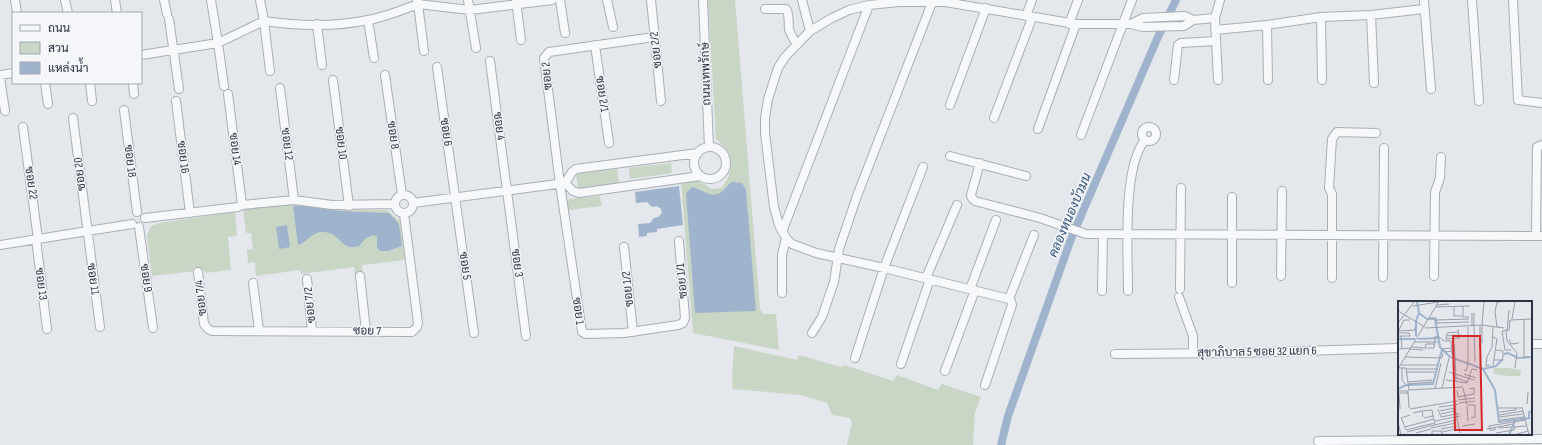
<svg xmlns="http://www.w3.org/2000/svg" width="1542" height="445" viewBox="0 0 1542 445" font-family="'Sofia Sans Condensed',Sarabun,sans-serif">
  <style>
    .green { fill: #c9d6c5; fill-rule: evenodd }
    .water { fill: #9fb4cc }
    .lines { fill: none; stroke-linecap: round; stroke-linejoin: round }
    .canal { stroke: #9fb4cc; stroke-width: 8 }
    .minor-casing { stroke: #a9aeb7; stroke-width: 10 }
    .minor { stroke: #f7f8fa; stroke-width: 8 }
    .labels { text-anchor: middle; dominant-baseline: central; stroke-width: 3; stroke-linejoin: round; paint-order: stroke }
    .street-label { font-size: 12px; fill: #2b3445; stroke: #f4f6f9 }
    .water-label { font-size: 13px; font-style: italic; fill: #34527a; stroke: #f4f6f9 }
    .inset-river { fill: none; stroke: #9fb4cc; stroke-width: 2 }
    .inset-road { fill: none; stroke: #9a9fa9; stroke-width: 1 }
    .view { fill: #d62828; fill-opacity: 0.15; stroke: #d62828; stroke-width: 2 }
    .inset-edge { fill: none; stroke: #2b3445; stroke-width: 2 }
  </style>
  <rect width="100%" height="100%" fill="#e4e7ec"/>
  <path class="green" d="M708 0H735L760 309 763 314H776L779 350 693 333 681 183 697 180 712 189 721 188C736 170 734 153 716 139ZM732 182 746 189 755 311 697 188C705 192 714 198 722 192 726 189 728 185 732 182Z
    M671 163 672 173 630 179 629 168Z
    M617 169 619 183 578 188 576 174Z
    M600 196 602 206 568 210 567 201 569 199Z
    M287 204 303 205 341 210H387L400 221 405 260 362 265 363 274 355 275 354 267 301 274 300 270 256 276 255 262 248 263 247 250 253 249 251 233H246L243 208Z
    M235 212 237 236 228 237 231 270 205 273 204 270 152 276 147 236 151 226 159 223Z
    M734 346 797 360 799 355 841 367 845 365 893 381 897 375 938 390 942 384 981 397 975 413 973 445H847L852 423 850 418 832 415 827 403 801 395 733 389 732 379Z"/>
  <path class="water" d="M732 182 742 183 746 189 756 311 695 313 686 193 692 187C703 189 712 200 723 191 726 188 728 184 732 182Z
    M679 186 683 225 657 229V232L647 233V236L639 237 638 224 650 223 654 218 658 217 662 213 661 209 657 206 652 207 647 202 636 203 635 192Z
    M293 206H302L340 211 389 213 399 224 402 246 388 251H380L377 248V237L374 235 366 238 359 246C340 252 341 232 323 232 311 232 307 243 298 245Z
    M287 225 290 247 279 249 276 227Z"/>
  <g class="lines">
    <path class="canal" d="M1001 445 1008 416 1071 239 1157 39 1176 0"/>
    <defs>
      <path id="minor" d="M15 0 17 13
        M65 0 68 13
        M115 0 117 13
        M164 0 167 14
        M211 0 218 43 224 86
        M260 0 264 21C298 26 335 27 368 20 385 17 402 10 418 4L417 0
        M468 0 476 48
        M516 0 521 40
        M560 0 565 33
        M607 0 613 27
        M651 0 661 101
        M703 0 709 147
        M802 0 810 31
        M1424 0 1431 89
        M1472 0 1479 101
        M1513 0 1518 100 1542 103
        M765 9H786C790 15 788 22 789 29 790 34 793 38 796 43
        M1371 15 1374 83
        M1026 16 1032 0
        M1321 17 1322 80
        M169 19 179 89
        M368 20 374 58
        M317 24 322 65
        M1069 24 1078 0
        M1131 24 1143 27 1184 26 1193 20
        M1267 25 1268 80
        M1215 30 1267 25 1321 17 1371 15 1424 9
        M654 37 549 52 544 58 560 184 582 332 586 334 624 333 678 325 683 323 685 318 679 241
        M595 45 609 143
        M424 51 418 4 470 10 552 0
        M141 55 218 43 264 21 270 71
        M490 61 526 336
        M437 67 474 333
        M0 75 13 73
        M385 75 402 195
        M0 77 5 111
        M333 80 349 206
        M1174 80 1178 45 1181 43 1216 41
        M1218 80 1215 18 1220 0
        M45 83 48 104
        M90 83 92 101
        M133 83 134 94
        M280 88 294 200
        M228 94 242 205
        M176 101 190 213
        M950 105 986 8
        M124 110 137 212
        M73 118 100 327
        M994 118 1032 18
        M23 127 38 239
        M1142 134a7 7 0 1 1 14 0a7 7 0 1 1-14 0Z
        M1038 129 1076 24
        M1081 135 1132 0
        M694 163a16 16 0 1 1 32 0a16 16 0 1 1-32 0Z
        M950 156 1026 176
        M980 163 971 195 972 198 975 201 1040 218 1086 234 1542 236
        M565 183 572 172 576 169 698 153
        M565 183 573 191 579 193 700 176
        M395 204a9 9 0 1 1 18 0a9 9 0 1 1-18 0Z
        M413 203 565 183
        M145 218 238 207 242 205 294 200 332 205 394 204
        M139 227 153 328
        M782 232 869 5
        M1536 236 1537 147 1542 145
        M36 239 47 329
        M0 245 132 224
        M624 247 633 332
        M198 272 204 324 208 329 212 331 412 332 417 327 418 323 404 214
        M360 276 366 331
        M1281 276 1282 191
        M1434 276 1435 192 1440 178 1441 157
        M1383 277 1384 148
        M926 278 957 205
        M1332 278V194L1329 188 1332 139 1337 132 1376 133
        M307 279 312 331
        M253 283 259 330
        M1232 283V197
        M970 289 996 220
        M1180 289 1181 188
        M1102 291 1103 235
        M1128 291C1128 255 1122 167 1145 140
        M782 293V255L786 238
        M1179 297 1193 336V353
        M1009 299 1034 235
        M812 333 822 317 834 282 839 249 857 196 933 0
        M1531 344H1542
        M1115 354 1236 353 1399 348
        M855 358 884 268 923 167
        M901 364 930 279
        M945 371 975 290
        M985 385 1012 305 1011 301 1009 299 884 268 816 253 792 244 786 238 779 225 774 207 765 133V118L768 99 778 68 785 57 810 31 832 18 849 10 869 5 899 2H945L1076 24H1131L1143 18 1185 16 1193 20 1215 18
        M1318 441 1542 439"/>
    </defs>
    <use href="#minor" class="minor-casing"/>
    <use href="#minor" class="minor"/>
  </g>
  <g class="labels">
    <g class="street-label">
      <text transform="translate(656 50) rotate(-96)">ซอย 2/2</text>
      <text transform="translate(706 74) rotate(-92)">ถนนเทพรักษ์</text>
      <text transform="translate(547 76) rotate(-95)">ซอย 2</text>
      <text transform="translate(602 94) rotate(82)">ซอย 2/1</text>
      <text transform="translate(499 126) rotate(83)">ซอย 4</text>
      <text transform="translate(446 132) rotate(82)">ซอย 6</text>
      <text transform="translate(393 135) rotate(82)">ซอย 8</text>
      <text transform="translate(341 143) rotate(83)">ซอย 10</text>
      <text transform="translate(287 144) rotate(83)">ซอย 12</text>
      <text transform="translate(235 149) rotate(83)">ซอย 14</text>
      <text transform="translate(183 157) rotate(83)">ซอย 16</text>
      <text transform="translate(130 161) rotate(83)">ซอย 18</text>
      <text transform="translate(80 174) rotate(-97)">ซอย 20</text>
      <text transform="translate(31 183) rotate(82)">ซอย 22</text>
      <text transform="translate(517 263) rotate(83)">ซอย 3</text>
      <text transform="translate(465 266) rotate(82)">ซอย 5</text>
      <text transform="translate(146 278) rotate(82)">ซอย 9</text>
      <text transform="translate(93 279) rotate(82)">ซอย 11</text>
      <text transform="translate(682 281) rotate(-95)">ซอย 1/1</text>
      <text transform="translate(41 284) rotate(83)">ซอย 13</text>
      <text transform="translate(628 289) rotate(-96)">ซอย 1/2</text>
      <text transform="translate(201 298) rotate(-96)">ซอย 7/4</text>
      <text transform="translate(310 305) rotate(-96)">ซอย 7/2</text>
      <text transform="translate(578 311) rotate(82)">ซอย 1</text>
      <text transform="translate(367 331) rotate(1)">ซอย 7</text>
      <text transform="translate(1257 352) rotate(-1)">สุขาภิบาล 5 ซอย 32 แยก 6</text>
    </g>
    <g class="water-label">
      <text transform="translate(1070 215) rotate(-67)">คลองหนองบัวมน</text>
    </g>
  </g>
  <g transform="translate(1398 301)">
    <rect width="134" height="134" fill="#e4e7ec"/>
    <path d="M95 67H111L123 69 122 75H109L96 73Z" fill="#c9d6c5"/>
    <path class="inset-river" d="M21 12 29 18H37L42 46 52 56 85 68 98 65 105 58M18 35V20L21 12 19 0M0 38H17M20 38 40 37M106 53 110 52 120 57 134 56M85 68 97 89 101 121 131 117V111L134 110M0 88 8 84 35 83 44 48M111 134 117 120"/>
    <path class="inset-road" d="M39 4 51 3M15 5 40 1M56 5V15H64M65 5V16H71M38 6 72 5M0 10 27 26M76 12V25M32 17H38L39 22 71 21M114 18 117 0M126 18V56H130M38 19 71 18M0 22 17 0M84 24 86 0M84 24V42M74 25V12M76 25 77 61M82 25V49M99 26 97 11 99 1H103M27 27 84 24 106 27M1 29 6 19H12M1 30 17 29V26M108 30 109 40 119 52 117 67M109 30 111 9M60 31 49 32 48 38 61 37 60 28M0 35H12L11 32H0M3 35 4 48M48 35 62 34M111 38 113 43 121 42M17 41H40M56 43 57 55M14 46 27 47M27 46 28 43H37M27 47H36L37 36 40 35 46 40H53L54 54 57 55M54 47 44 48 47 51 54 50M0 48 13 47M12 48 25 49M113 49H107L104 30 111 29 112 19 134 18M57 55 58 80M7 56 44 57 45 52M96 59H104L105 56V50L98 49M3 64H39M92 64 88 65 89 56 94 46 95 26M95 64 99 38 95 36M1 67H8L11 89M4 67V79L7 83M0 68 41 0M8 68H38M66 69 68 70 70 63V26M8 71H37M51 71 76 79M66 73 78 77M56 76 70 81M48 79 69 82 74 68 79 69M10 81 34 79M10 83 34 81V79M44 87 51 57M65 87 69 104M37 88 43 62M10 89 65 86M59 89 60 96 76 93V87L71 88M1 90H10V92H1M10 91 11 107M56 92 57 104 60 103M1 93 2 108M60 99 77 97M61 102 77 100M129 103 130 91M70 104H77V116L73 117M69 105 70 120M124 106 131 134M100 107H124M12 108 59 100M40 108 43 116 58 113 57 104 41 106M24 110 34 109 35 115 26 117M42 110 56 107V110L43 113M101 111 118 109V107M15 112 24 110 25 116M61 113H58L62 132M12 114 3 117 7 126 36 118M101 114 125 110M101 116 125 113M102 119 126 116M37 120 62 115M0 121 3 134M32 125 58 119M64 125 77 123M7 126 8 129 37 122 35 115M97 126V129H92L91 125 127 119M115 126 128 125M33 127 58 122M101 127 113 126M43 128 59 125M89 128 115 123M9 131 32 125M44 131 58 128M18 132 33 128M98 132 116 129 117 126M34 134V130H43L44 134M116 134 130 130"/>
    <path class="view" d="M55 35H82L84 129H57Z"/>
    <rect width="134" height="134" class="inset-edge"/>
  </g>
  <rect x="12" y="12" width="130" height="72" fill="#f4f6f9" stroke="#a4a8b1"/>
  <rect x="20" y="25" width="20" height="6" fill="#f7f8fa" stroke="#a4a8b1"/>
  <text x="48" y="32" font-size="12" fill="#2b3445">ถนน</text>
  <rect x="20" y="42" width="20" height="12" fill="#c9d6c5" stroke="#a4a8b1"/>
  <text x="48" y="52" font-size="12" fill="#2b3445">สวน</text>
  <rect x="20" y="62" width="20" height="12" fill="#9fb4cc" stroke="#a4a8b1"/>
  <text x="48" y="72" font-size="12" fill="#2b3445">แหล่งน้ำ</text>
</svg>
